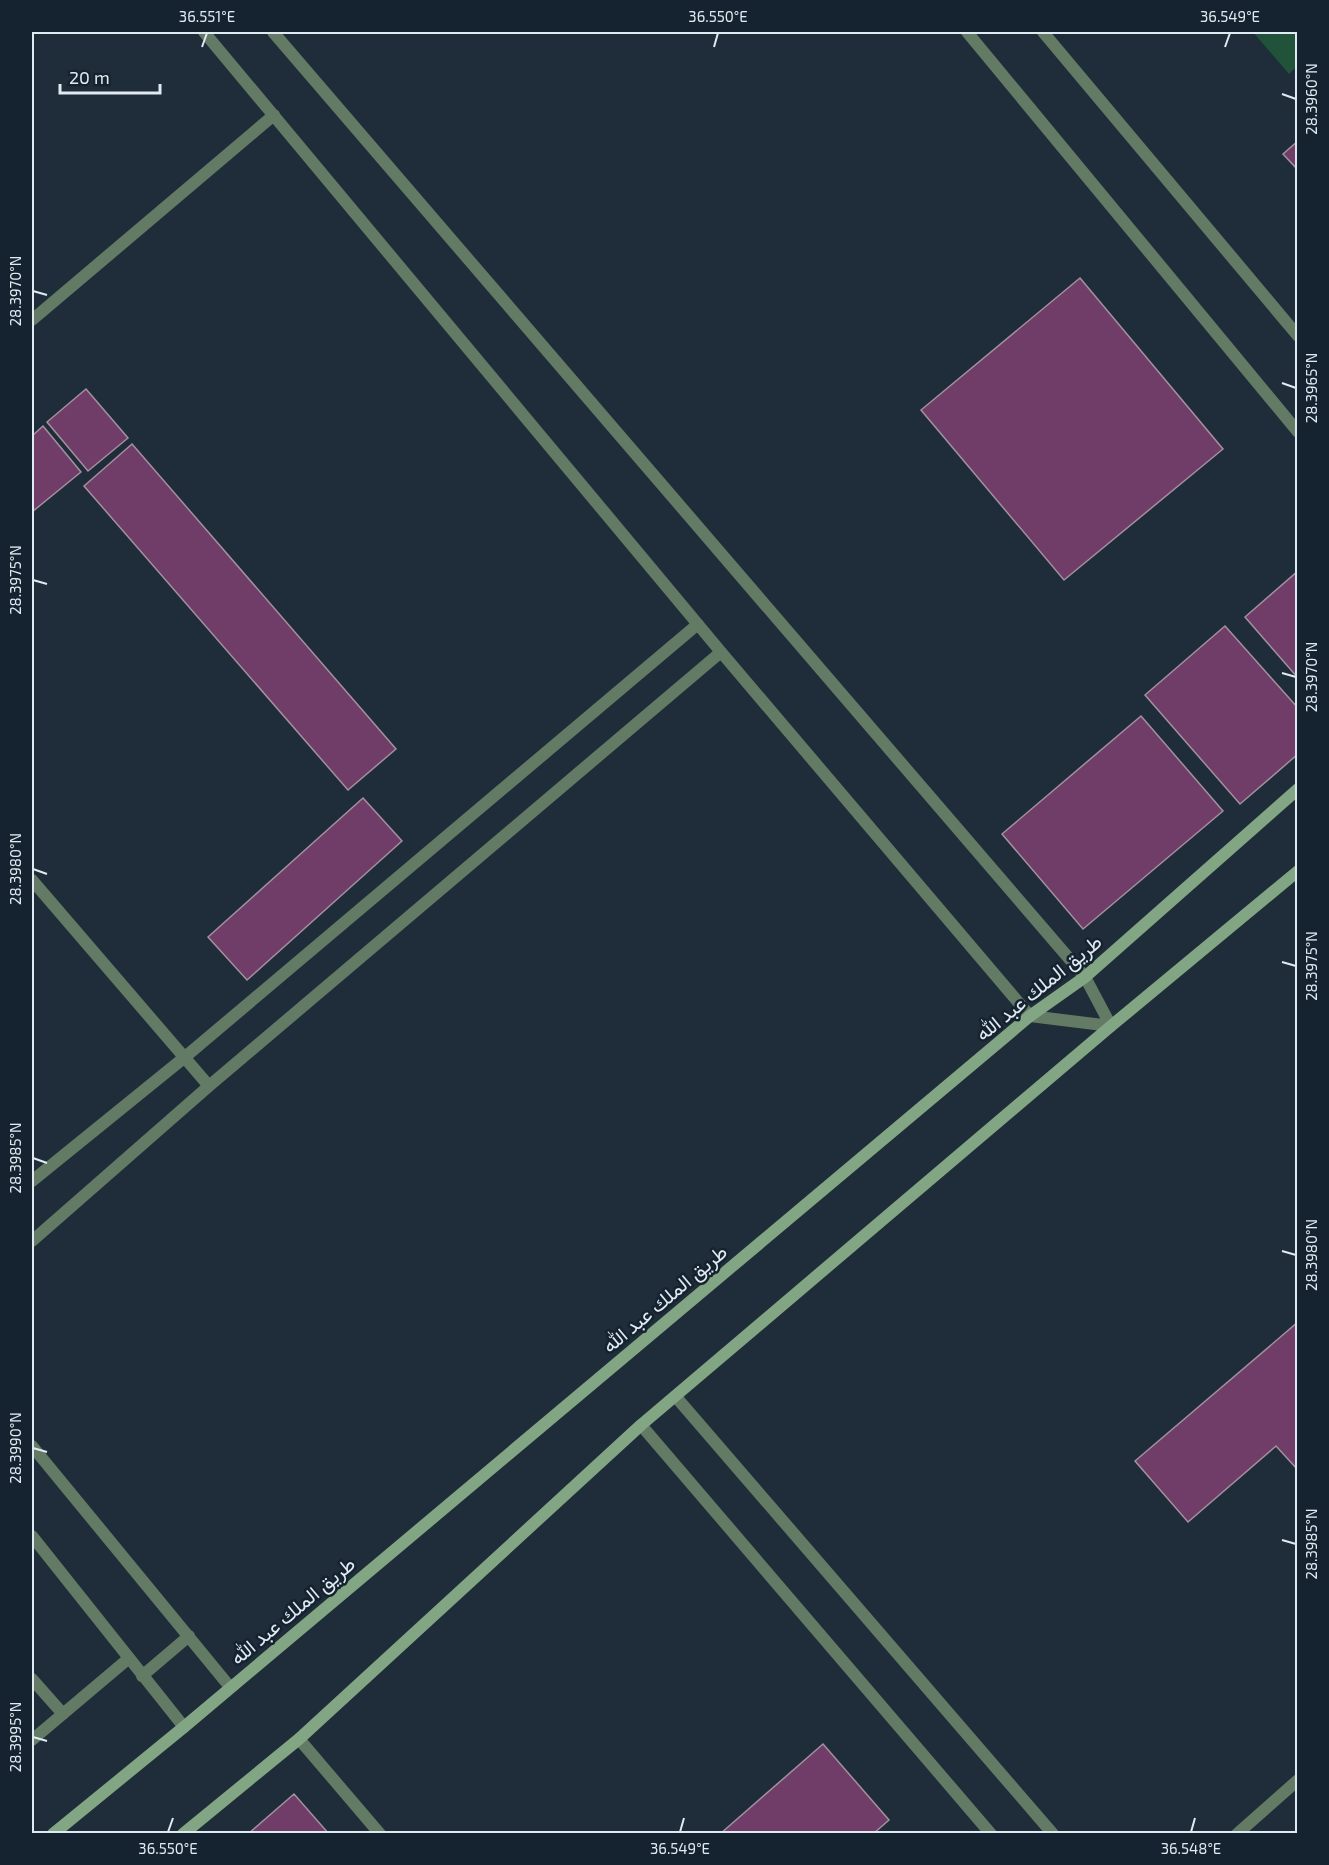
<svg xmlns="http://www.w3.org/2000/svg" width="1329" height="1865" viewBox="0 0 1329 1865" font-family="'Exo 2',Vazirmatn,sans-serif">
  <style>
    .green { fill: #21533b }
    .building { fill: #703d69; stroke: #a3909f; stroke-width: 1.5 }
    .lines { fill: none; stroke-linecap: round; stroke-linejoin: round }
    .service { stroke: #637a64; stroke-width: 12 }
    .minor { stroke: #637a64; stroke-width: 12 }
    .tertiary { stroke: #637a64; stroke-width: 12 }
    .secondary { stroke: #82a683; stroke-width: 12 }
    .ticks { fill: none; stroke: #e0eaf2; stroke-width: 2 }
    .labels { text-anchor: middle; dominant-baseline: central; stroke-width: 5; stroke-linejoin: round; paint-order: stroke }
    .street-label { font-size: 20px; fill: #e0eaf2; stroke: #14232f }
    .neatline { fill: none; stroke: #e0eaf2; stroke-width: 2 }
    .ticks-label { font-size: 15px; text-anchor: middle; fill: #e0eaf2 }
  </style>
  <rect width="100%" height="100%" fill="#1e2d39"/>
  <path class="green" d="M1253 32H1297V66L1289 74Z"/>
  <path class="building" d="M1298 141V170L1283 154Z
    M1080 278 1223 449 1064 580 921 410Z
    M86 389 128 438 88 471 47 422Z
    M43 426 81 472 32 512V436Z
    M132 444 396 749 348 790 84 486Z
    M1298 571V678L1245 617Z
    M1225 626 1298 708V754L1240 804 1145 695Z
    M1141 716 1223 811 1083 929 1002 834Z
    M363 798 402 841 247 980 208 937Z
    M1298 1322V1470L1276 1446 1188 1522 1135 1461Z
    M823 1744 889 1820 873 1834H720Z
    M294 1794 329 1834H248Z"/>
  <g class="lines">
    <path class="service" d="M32 1446 230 1687
      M32 1536 184 1727
      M142 1676 189 1636
      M32 1679 63 1714
      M32 1740 128 1659"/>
    <path class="minor" d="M204 32 721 652 1030 1016 1111 1026
      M273 32 1085 977 1111 1026
      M32 320 274 115
      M32 880 209 1086
      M32 1181 185 1057 698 624
      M32 1241 209 1086 721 652
      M676 1397 1053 1834
      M641 1425 991 1834
      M299 1739 380 1834"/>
    <path class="tertiary" d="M967 32 1298 432
      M1043 32 1298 336
      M1237 1834 1298 1780"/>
    <path class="secondary" d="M53 1834 184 1727 1030 1016 1085 977 1298 789
      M183 1834 299 1739 641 1425 1111 1026 1298 871"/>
  </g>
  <path class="ticks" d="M202 47 207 33M714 47 718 33M1225 47 1230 33M1282 94 1296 99M33 291 47 295M1282 383 1296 388M33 580 47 584M1282 673 1296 677M33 869 47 874M1282 962 1296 966M33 1158 47 1163M1282 1251 1296 1255M33 1448 47 1452M1282 1540 1296 1544M33 1737 47 1741M168 1832 173 1818M680 1832 684 1818M1191 1832 1195 1818"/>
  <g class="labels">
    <g class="street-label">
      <text transform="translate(1038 987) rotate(-39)">طريق الملك عبد الله</text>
      <text transform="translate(664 1298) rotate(-40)">طريق الملك عبد الله</text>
      <text transform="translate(292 1610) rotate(-40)">طريق الملك عبد الله</text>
    </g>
  </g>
  <rect width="1329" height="1865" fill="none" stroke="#14232f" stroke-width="66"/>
  <path d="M60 84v9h100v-9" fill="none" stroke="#e0eaf2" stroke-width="3"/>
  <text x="69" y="84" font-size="18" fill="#e0eaf2" stroke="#14232f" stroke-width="4.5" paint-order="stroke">20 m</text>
  <rect x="33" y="33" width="1263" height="1799" class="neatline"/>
  <g class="ticks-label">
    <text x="207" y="22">36.551°E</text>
    <text x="718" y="22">36.550°E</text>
    <text x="1230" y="22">36.549°E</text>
    <text transform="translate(1312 99) rotate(-90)" y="5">28.3960°N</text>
    <text transform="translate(16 291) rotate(-90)" y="5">28.3970°N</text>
    <text transform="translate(1312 388) rotate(-90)" y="5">28.3965°N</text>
    <text transform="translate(16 580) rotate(-90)" y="5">28.3975°N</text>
    <text transform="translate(1312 677) rotate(-90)" y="5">28.3970°N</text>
    <text transform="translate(16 869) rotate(-90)" y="5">28.3980°N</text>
    <text transform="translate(1312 966) rotate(-90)" y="5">28.3975°N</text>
    <text transform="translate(16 1158) rotate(-90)" y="5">28.3985°N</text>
    <text transform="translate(1312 1255) rotate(-90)" y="5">28.3980°N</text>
    <text transform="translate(16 1448) rotate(-90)" y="5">28.3990°N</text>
    <text transform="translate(1312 1544) rotate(-90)" y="5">28.3985°N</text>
    <text transform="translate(16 1737) rotate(-90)" y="5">28.3995°N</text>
    <text x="168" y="1854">36.550°E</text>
    <text x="680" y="1854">36.549°E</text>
    <text x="1191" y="1854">36.548°E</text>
  </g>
</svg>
